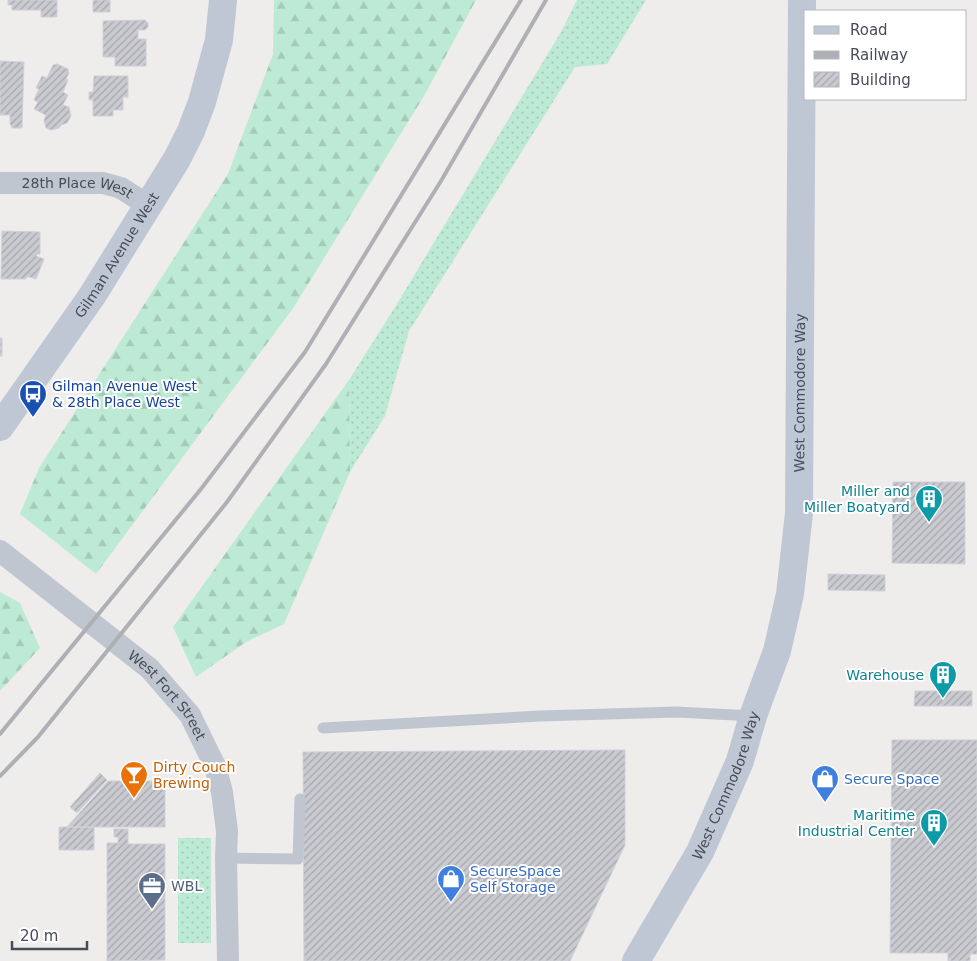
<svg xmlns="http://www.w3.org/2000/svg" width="977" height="961" viewBox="0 0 977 961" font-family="'DejaVu Sans',sans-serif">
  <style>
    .grass { fill: url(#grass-dots) }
    .forest { fill: url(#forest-firs) }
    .building { fill: url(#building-hatch); stroke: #d0d1d7 }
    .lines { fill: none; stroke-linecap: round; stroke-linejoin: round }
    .lane { stroke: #c0c6d0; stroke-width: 11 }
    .street { stroke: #c0c6d0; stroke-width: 22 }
    .secondary { stroke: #c0c7d4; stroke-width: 28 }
    .rail { stroke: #afb0b6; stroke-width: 4 }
    .labels { text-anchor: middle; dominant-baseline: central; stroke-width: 4; stroke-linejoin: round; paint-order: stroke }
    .street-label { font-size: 14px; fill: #464d58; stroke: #fff }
    .transit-label { font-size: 14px; fill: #164399; stroke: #fff; text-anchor: start }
    .culture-label { font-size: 14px; fill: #0d838f; stroke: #fff; text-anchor: end }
    .food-label { font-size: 14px; fill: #c56008; stroke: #fff; text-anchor: start }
    .shop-label { font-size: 14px; fill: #366cbe; stroke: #fff; text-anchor: start }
    .service-label { font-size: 14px; fill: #4e5e75; stroke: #fff; text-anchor: start }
  </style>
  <defs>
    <pattern id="grass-dots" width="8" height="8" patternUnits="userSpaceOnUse" patternTransform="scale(1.25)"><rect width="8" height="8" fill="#bdead4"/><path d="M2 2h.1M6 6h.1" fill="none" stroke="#a4cab8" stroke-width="1.8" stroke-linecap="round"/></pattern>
    <pattern id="forest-firs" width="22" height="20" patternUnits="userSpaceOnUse" patternTransform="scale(1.25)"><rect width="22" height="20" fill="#bdead4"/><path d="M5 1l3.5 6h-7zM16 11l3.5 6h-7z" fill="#a4cab8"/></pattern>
    <pattern id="building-hatch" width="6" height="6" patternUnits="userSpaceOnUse" patternTransform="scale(1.25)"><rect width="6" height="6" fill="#cacad1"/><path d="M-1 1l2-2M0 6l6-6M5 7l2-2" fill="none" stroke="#a6a6ac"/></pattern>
  </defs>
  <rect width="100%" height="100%" fill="#efecec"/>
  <path class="grass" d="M577 0H646L607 64 575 67 409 331 385 416 350 472 349 380 392 312 561 32Z
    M178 838H211V943H178Z"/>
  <path class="forest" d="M274 0H476L424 96 294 307 96 574 20 514 39 468 228 174 273 54Z
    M349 380 350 472 284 624 246 642 196 677 173 627Z
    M0 592 20 603 40 648 0 691Z"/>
  <path class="building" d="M8 0H57V17H41V10H12V5H8Z
    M93 0H110V12H93Z
    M145 20 148 23V27L145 30H138V39H146V66H115V57H103V21Z
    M0 61 24 62 22 128H12L10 124V115H0Z
    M57 64 68 69 69 73 66 79 68 80 63 92 68 95 63 105 69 107 71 116 67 123 61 125 59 128 51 130 46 128 44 120 46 115 34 109 38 102 34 100 39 89 36 88 42 76 47 78 53 65Z
    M94 76H128V97H123V110H113V116H93V100H89V92H93Z
    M2 231 40 232V254H37L36 256 44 259 36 279 30 277H26V279H1Z
    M0 338H2V356H0Z
    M893 482H965V564L892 563Z
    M828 574 885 575V591L828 590Z
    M915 691H972V706H914Z
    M892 740H977V954H970V961H948V953H890Z
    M625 750V845L570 961H304L303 752Z
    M100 773 107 780 77 813 70 807Z
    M108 781H165V827H67Z
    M59 827H94V850H59Z
    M114 829H128V844H165V960L107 961V843H118V837H114Z"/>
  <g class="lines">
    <path class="lane" d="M323 728 540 716 677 712 753 716
      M226 858 298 859 300 799"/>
    <g class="street">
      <path id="s1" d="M0 183H103L121 188 149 206"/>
      <path id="s2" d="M0 551 150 669 190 715 215 766 222 792 227 831 226 858 228 961"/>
    </g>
    <g class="secondary">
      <path id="s3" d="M0 427 92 296 177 159 191 131 202 102 219 40 223 0"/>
      <path id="s4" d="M636 961 700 852 740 761 753 716 777 651 790 594 799 513 802 0"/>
    </g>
    <path class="rail" d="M0 734 201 489 305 352 521 0
      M0 776 38 737 227 502 326 364 441 181 546 0"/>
  </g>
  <defs>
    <symbol id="bus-pin" viewBox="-11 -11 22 30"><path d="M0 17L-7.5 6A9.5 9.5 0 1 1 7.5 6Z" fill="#1a4fb4" stroke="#fff"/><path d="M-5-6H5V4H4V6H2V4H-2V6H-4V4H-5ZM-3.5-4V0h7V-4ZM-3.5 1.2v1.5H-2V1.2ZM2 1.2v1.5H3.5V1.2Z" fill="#fff"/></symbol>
    <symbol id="building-pin" viewBox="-11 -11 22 30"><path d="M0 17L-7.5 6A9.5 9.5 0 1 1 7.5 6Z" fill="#0f9aa8" stroke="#fff"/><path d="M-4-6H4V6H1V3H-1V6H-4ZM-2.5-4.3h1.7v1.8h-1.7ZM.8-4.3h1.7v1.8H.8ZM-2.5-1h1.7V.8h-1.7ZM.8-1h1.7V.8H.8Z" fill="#fff"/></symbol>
    <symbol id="bar-pin" viewBox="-11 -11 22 30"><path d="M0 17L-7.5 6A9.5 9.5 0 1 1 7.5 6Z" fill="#e8710a" stroke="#fff"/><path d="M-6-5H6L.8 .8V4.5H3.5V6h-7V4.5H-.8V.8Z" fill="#fff"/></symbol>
    <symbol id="shop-pin" viewBox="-11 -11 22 30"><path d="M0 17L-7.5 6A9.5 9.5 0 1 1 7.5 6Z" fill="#3f7fe0" stroke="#fff"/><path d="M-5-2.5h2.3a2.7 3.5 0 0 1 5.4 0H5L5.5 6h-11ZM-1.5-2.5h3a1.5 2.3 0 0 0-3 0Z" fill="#fff"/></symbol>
    <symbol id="office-pin" viewBox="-11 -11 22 30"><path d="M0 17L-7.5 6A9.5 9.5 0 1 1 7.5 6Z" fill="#5c6f8a" stroke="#fff"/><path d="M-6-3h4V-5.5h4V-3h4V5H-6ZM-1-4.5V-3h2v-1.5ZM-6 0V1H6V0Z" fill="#fff"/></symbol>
  </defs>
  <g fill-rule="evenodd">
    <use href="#bus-pin" x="17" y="378" width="32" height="43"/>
    <use href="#building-pin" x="913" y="483" width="32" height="43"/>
    <use href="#building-pin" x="927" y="659" width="32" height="43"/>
    <use href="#bar-pin" x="118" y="759" width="32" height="43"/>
    <use href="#shop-pin" x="809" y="763" width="32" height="43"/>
    <use href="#building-pin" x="918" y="807" width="32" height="43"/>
    <use href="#shop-pin" x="435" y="863" width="32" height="43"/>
    <use href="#office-pin" x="136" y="870" width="32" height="43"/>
  </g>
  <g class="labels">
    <g class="street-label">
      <text stroke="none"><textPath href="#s1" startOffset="78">28th Place West</textPath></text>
      <text stroke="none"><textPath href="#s3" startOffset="208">Gilman Avenue West</textPath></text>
      <text stroke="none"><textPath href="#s4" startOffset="602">West Commodore Way</textPath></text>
      <text stroke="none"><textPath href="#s2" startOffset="222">West Fort Street</textPath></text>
      <text stroke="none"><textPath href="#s4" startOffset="198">West Commodore Way</textPath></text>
    </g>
    <g class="transit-label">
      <text x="52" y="386">Gilman Avenue West<tspan x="52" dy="16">&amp; 28th Place West</tspan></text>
    </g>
    <g class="culture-label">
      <text x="910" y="491">Miller and<tspan x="910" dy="16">Miller Boatyard</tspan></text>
      <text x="924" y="675">Warehouse</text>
      <text x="915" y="815">Maritime<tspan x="915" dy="16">Industrial Center</tspan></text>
    </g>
    <g class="food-label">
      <text x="153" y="767">Dirty Couch<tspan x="153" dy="16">Brewing</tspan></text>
    </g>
    <g class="shop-label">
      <text x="844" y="779">Secure Space</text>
      <text x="470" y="871">SecureSpace<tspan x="470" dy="16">Self Storage</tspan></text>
    </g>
    <g class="service-label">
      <text x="171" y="886">WBL</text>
    </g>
  </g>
  <rect x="804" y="10" width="162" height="90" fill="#ffffff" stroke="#b5b8bc"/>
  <rect x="814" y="26" width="25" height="8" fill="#c0c7d4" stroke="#b5b8bc"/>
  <text x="850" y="35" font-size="15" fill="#464d58">Road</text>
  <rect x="814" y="51" width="25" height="8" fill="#afb0b6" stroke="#b5b8bc"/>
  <text x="850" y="60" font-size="15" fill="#464d58">Railway</text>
  <rect x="814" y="72" width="25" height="15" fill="url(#building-hatch)" stroke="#b5b8bc"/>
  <text x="850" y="85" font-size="15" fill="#464d58">Building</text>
  <path d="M12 941v8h75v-8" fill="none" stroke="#464d58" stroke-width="2.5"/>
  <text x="20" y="941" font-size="15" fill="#464d58" stroke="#ffffff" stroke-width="4" paint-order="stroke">20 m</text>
</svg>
